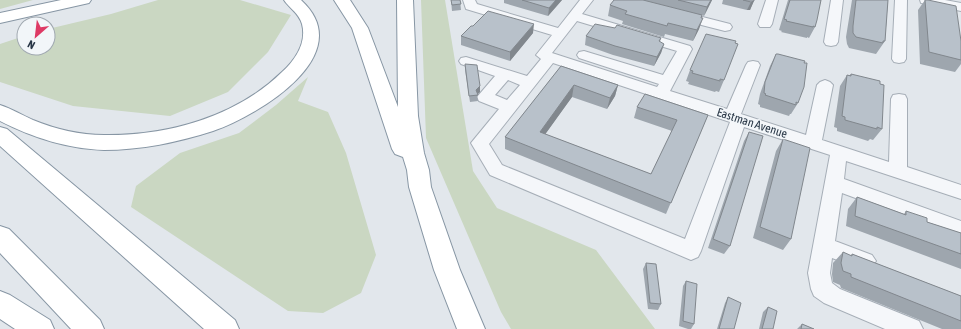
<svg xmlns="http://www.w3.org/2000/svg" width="961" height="329" viewBox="0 0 961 329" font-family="'Asap Condensed',sans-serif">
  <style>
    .green { fill: #cad7c2 }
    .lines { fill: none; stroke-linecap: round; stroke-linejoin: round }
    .minor-casing { stroke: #a6aeb7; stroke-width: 2 }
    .highway-casing { stroke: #8796a4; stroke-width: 2 }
    .minor { fill: #f5f7fa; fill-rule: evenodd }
    .highway { fill: #fff; fill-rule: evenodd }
    .wall { fill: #9ea6ae }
    .shaded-wall { fill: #81878d }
    .building { fill: #b8c1ca; stroke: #81878d }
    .labels { text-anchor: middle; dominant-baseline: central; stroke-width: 3; stroke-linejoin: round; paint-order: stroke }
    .street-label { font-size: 12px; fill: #283646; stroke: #f2f6f9 }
  </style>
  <rect width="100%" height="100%" fill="#e2e7ec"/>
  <path class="green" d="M0 0H33L0 9Z
    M158 0H240L291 15 268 52 228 92 170 116 73 106 0 82V44L24 36V48H48V29L111 14Z
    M421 0H445L473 171 497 208 596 250 655 329H511L501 312 426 138Z
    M308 77 298 101 328 112 346 153 376 255 361 293 323 313 288 311 131 207 136 186 180 153 239 133 276 105Z"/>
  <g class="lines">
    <defs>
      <path id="minor" d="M463 0H475L477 4 558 28 580 0H593L582 14 690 46 692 49 670 91 727 109 746 65 748 62 753 61 758 62 760 65 741 114 806 135 817 85 820 82 825 80 830 82 833 85 822 140 889 162 891 99 893 95 899 94 905 95 907 99V167L961 185V199L846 161 844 179 961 221V237L842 193 835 241 872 255 876 261 872 267 865 270 832 258 830 273 832 283 840 289 919 321 923 329H885L824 303 814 296 811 289 808 273 830 155 744 127 701 251 698 257 691 260 490 175 471 143 499 109 479 101 477 97 495 76 461 64 459 61 461 58 466 57 527 76 541 59 536 55 552 35 466 9ZM577 21 677 51 663 75 584 51 579 52 577 55 579 58 659 84 657 87 552 53ZM553 63 730 122 685 239 502 165 489 144ZM508 80 520 85 507 100 495 95Z
        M766 0H778L772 24 770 27H760L758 24Z
        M831 0H843L838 42 836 45 831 46 826 45 824 42Z
        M895 0H907L906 59 904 62 899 63 894 62 892 59Z
        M920 0H945L961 3V11L921 3Z
        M679 11 730 24 732 27 730 30 725 31 674 18 672 15 674 12Z"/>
      <path id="highway" d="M61 0H91L89 3 0 23V13Z
        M284 0H301C360 54 259 115 213 131 179 142 141 150 104 150 68 149 31 137 0 121V105C12 109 22 115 33 120 55 129 80 135 104 135 167 136 236 117 282 72 295 60 307 43 302 24 299 13 290 9 284 0Z
        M334 0H350L368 28 398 107 397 0H413L418 116 424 153 429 170 431 187 460 270 485 329H457L434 270 409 187 407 170 403 157 395 154 392 149 352 28Z
        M0 127 7 129 235 320 239 329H204L0 146Z
        M0 226 9 229 100 320 104 329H71L0 253Z
        M0 291 10 295 50 320 54 329H15L0 319Z"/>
    </defs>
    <use href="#minor" class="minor-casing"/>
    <use href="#highway" class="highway-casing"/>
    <use href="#minor" class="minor"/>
    <use href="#highway" class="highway"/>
  </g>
  <path class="wall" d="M451 0H460L461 10 452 11Z
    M504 0H562L548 16 504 3Z
    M614 0H712L704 16 702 15 699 29 693 41 665 34 664 37 622 24 623 21 608 16 610 5Z
    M723 0H754L750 10H747L722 4Z
    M788 0H821L815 27 809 38 807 37V38L781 32 782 31 779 30Z
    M852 0H888L885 41 876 54 849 48 847 44 846 37Z
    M925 0H928L961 41V64L955 72 920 64 918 10Z
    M473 26 533 33 510 61 461 45V36Z
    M586 36 661 38 660 42 664 44 661 53 654 66 613 55 585 45Z
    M776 54 798 103 791 114H790L789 116 760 107V105L758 104 760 94 770 66Z
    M465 64 480 92 477 94 478 101 470 102 465 70Z
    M561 66 618 85 615 96 607 109 572 97 545 134 651 174 672 131 634 118 637 107 708 115 666 214 505 149V137Z
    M690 70 724 80 719 92 716 91 715 92 688 84 689 82 686 81Z
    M851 74 882 129 873 140 870 139 868 141 837 131V128L834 127 840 86 847 75H850Z
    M749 132 730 246 724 254 708 248 744 141Z
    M783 139 791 239 783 250 753 238 776 151Z
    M857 197 904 214 906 211 927 222 961 233V269L846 226 848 209Z
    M843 252 851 256 852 254 961 296V329H942L841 288 840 285 833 282 832 274 833 263Z
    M646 263 661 304 658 310 648 309 643 269Z
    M686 281 694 324 691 329H688L679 326 683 286Z
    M728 297 734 329H717L725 303Z
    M768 307 773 329H759L763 312Z
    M802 324 814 329H797Z"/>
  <path class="shaded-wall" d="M556 0H562L548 16 549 8Z
    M711 0H712L704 16 707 7Z
    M754 1 750 10H747L751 2Z
    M703 18 699 29 693 41 697 30Z
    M534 24 533 33 510 61V52Z
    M664 44 661 53 654 66 657 57Z
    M574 85 572 97 539 143 540 132Z
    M618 85 615 96 607 109 610 98Z
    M480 86V92L476 96V90Z"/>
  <path class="building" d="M451 0H460L461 4 452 5Z
    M522 0H556L549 8Z
    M614 0H643L702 15 701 18H703L697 30 668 23 667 26 625 14 627 11 610 5Z
    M678 0H711L707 7Z
    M743 0H754V1L751 2Z
    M790 0H821L817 20 815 27 813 26V27L786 21 787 20 784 19Z
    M856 0H888L885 41H883V43L856 37 853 33V26Z
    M925 0H928L956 6 961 41V60L929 52Z
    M488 11 534 24 510 52 461 36 471 26H473Z
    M595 24 615 28 617 25 661 38 659 41 664 44 657 57 615 46 586 36Z
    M706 34 736 41 735 43 738 44 724 80 720 79V81L692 73 693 71 690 70Z
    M776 54H778L805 61 804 63H807L804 87 798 103 796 102V105L765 95 766 94 764 93 765 82Z
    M465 64 477 65 480 86 476 90 478 95 469 96Z
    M561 66 618 85 610 98 574 85 540 132 651 174 677 120 637 107 645 94 708 115 671 203 505 137Z
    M851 74 880 81V84L884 85 882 129 877 127V129L845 120V117L842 116 847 75 851 76Z
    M749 132 763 136 730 246 713 239Z
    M783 139 810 148 791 239 760 227Z
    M857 197 906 215V211L927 218V222L961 233V254L855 216Z
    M843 252 852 256V254L961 296V321L851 277V274L843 271 841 263Z
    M646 263 656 264 661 304 650 303Z
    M686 281 697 284 694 324 683 321Z
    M728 297 741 303 734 329H719Z
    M768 307 777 311 773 329H762Z
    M802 324 814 329H801Z"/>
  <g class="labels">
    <g class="street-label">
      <text transform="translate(752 123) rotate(18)">Eastman Avenue</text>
    </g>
  </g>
  <g transform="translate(36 36) rotate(208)"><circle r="19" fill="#f2f6f9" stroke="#a1a9b1"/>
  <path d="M0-3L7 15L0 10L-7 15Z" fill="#de3a65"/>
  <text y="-6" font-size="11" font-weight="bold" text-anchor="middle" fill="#283646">N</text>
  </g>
</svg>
